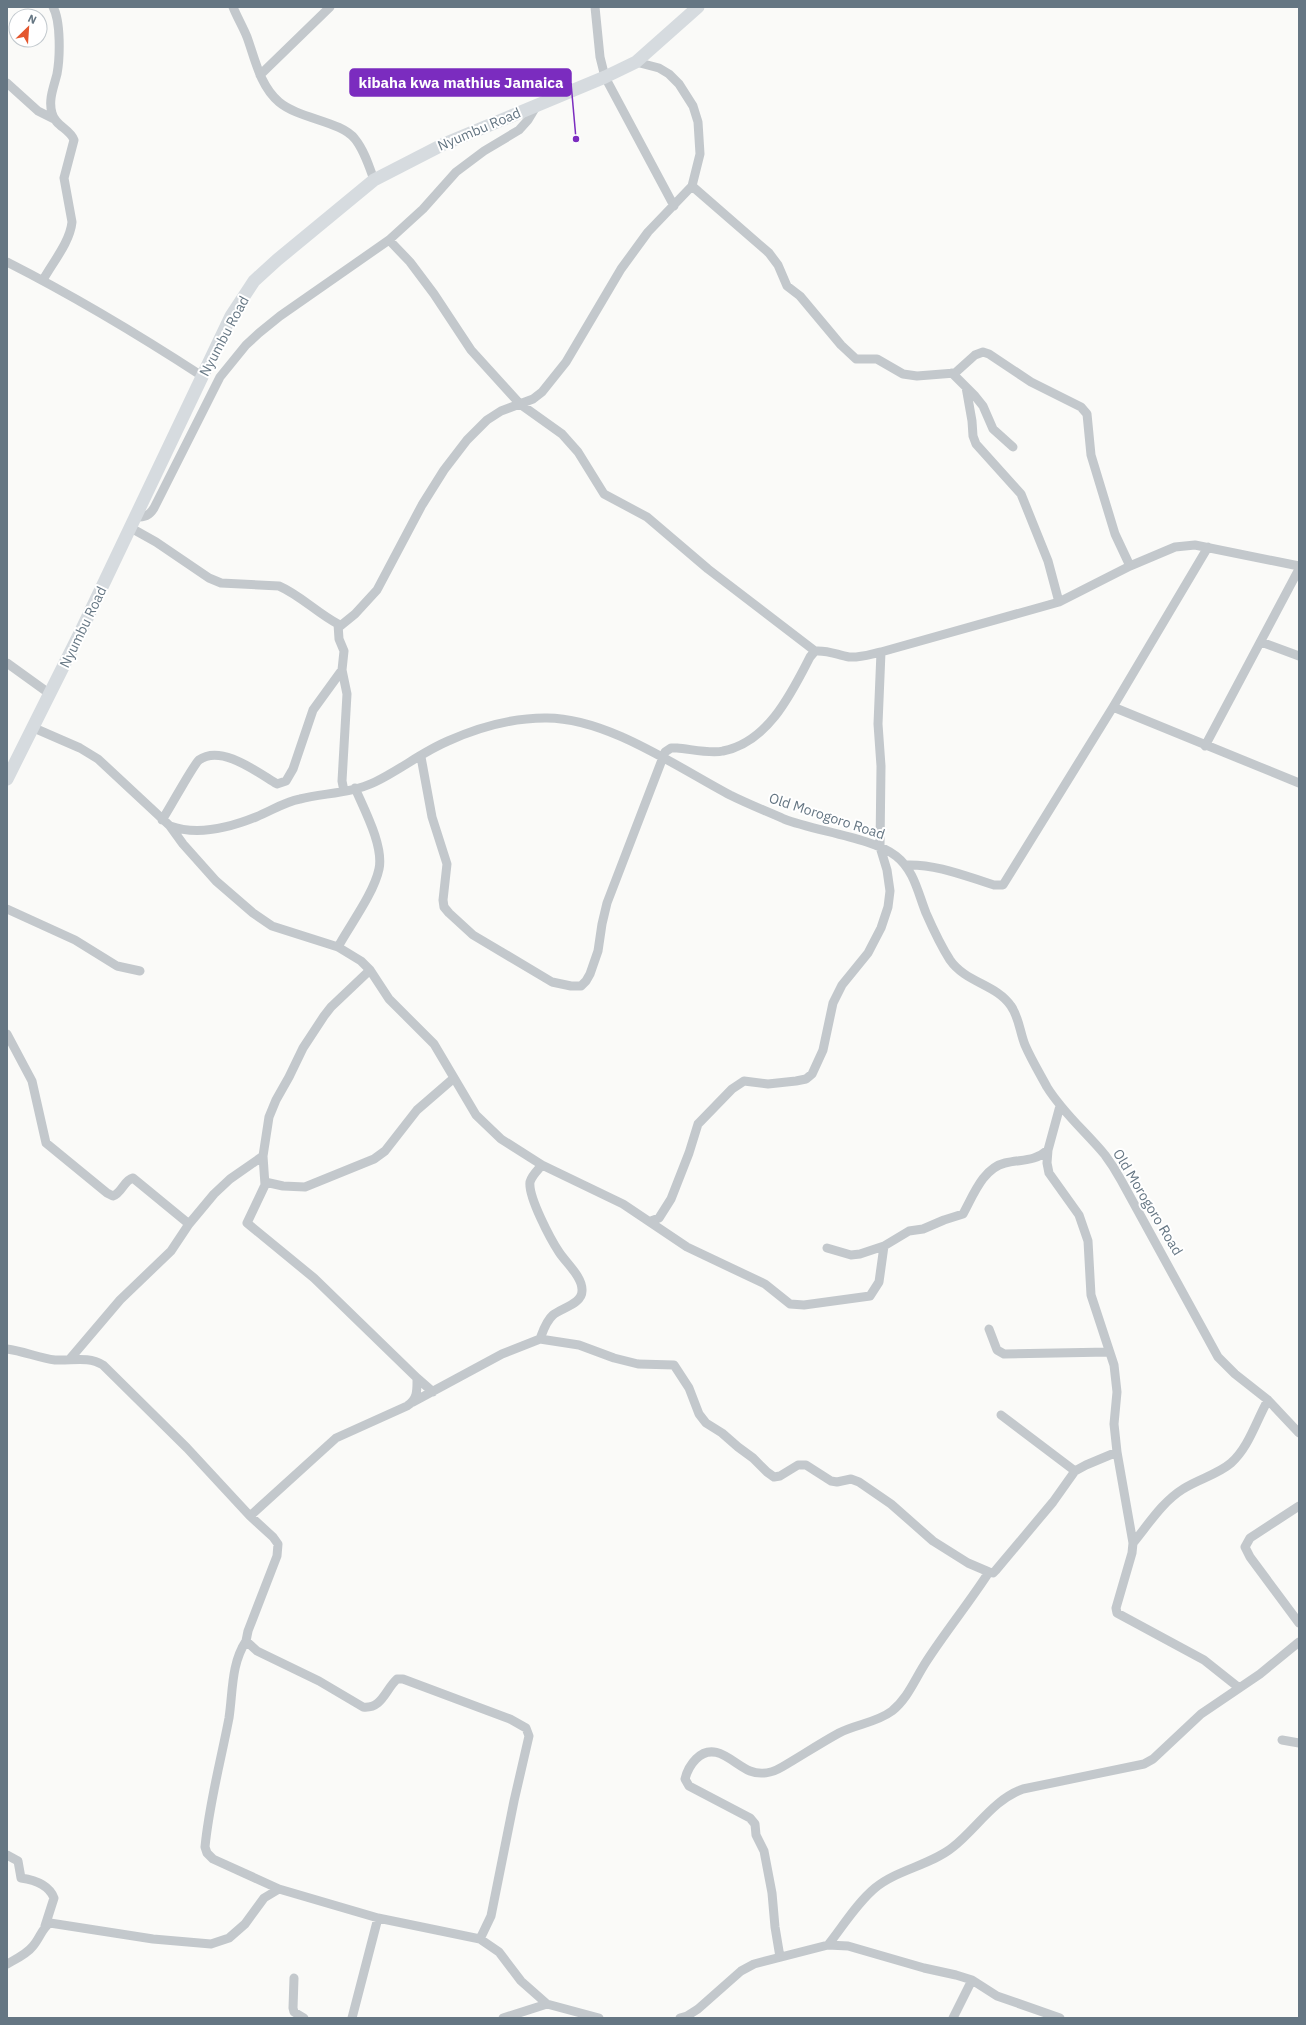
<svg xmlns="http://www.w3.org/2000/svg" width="1306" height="2025" viewBox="0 0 1306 2025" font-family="'IBM Plex Sans',sans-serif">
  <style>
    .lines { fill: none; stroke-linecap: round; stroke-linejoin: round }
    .street { stroke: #c3c8cc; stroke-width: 9 }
    .secondary { stroke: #d6dbdf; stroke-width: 13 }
    .labels { text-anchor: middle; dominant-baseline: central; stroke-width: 4; stroke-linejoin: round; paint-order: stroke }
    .street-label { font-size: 14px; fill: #657683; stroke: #fff }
    .leader { fill: none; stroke: #7b2cbf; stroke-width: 1.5 }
    .callout-dot { fill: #7b2cbf; stroke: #fff; stroke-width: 1.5 }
    .callout { fill: #7b2cbf; stroke: #7b2cbf; stroke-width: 1.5 }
    .callout-label { font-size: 15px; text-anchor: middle; font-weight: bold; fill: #fff }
  </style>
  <rect width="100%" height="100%" fill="#fafaf8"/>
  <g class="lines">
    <path class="street" d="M233 7C237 17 243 27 247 37 255 59 260 86 279 102 299 119 341 121 355 139 364 150 369 166 374 180
      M595 7 600 57 605 77 674 206
      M260 75 330 7
      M7 83 38 111 54 119
      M692 186 769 253 778 265 787 286 800 296 841 345 856 359H877L903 374 917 376 955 373 975 355 983 352 989 354 1031 382 1081 407 1087 414 1091 455 1115 534 1130 566
      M389 240 410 262 434 294 471 350 520 404 562 434 578 452 604 494 647 517 708 569 815 651
      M7 262C74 296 139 335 202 376
      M43 280C53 262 70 242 72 222L64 178 74 140C70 129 55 126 52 113 48 100 54 86 57 74 60 58 61 21 53 7
      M952 373 975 396 983 406 993 429 1013 447
      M966 387 972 421 973 436 976 444 1021 494 1048 561 1059 602
      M135 517C145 517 149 516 154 508L220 377 246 345 259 333 280 316 389 240 423 209 456 172 484 151 519 130 528 120 537 105
      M131 528 156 542 209 578 221 583 279 586C300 595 317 613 338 624L339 639 344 651 342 670 347 694 342 781 344 791
      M339 627 355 614 377 590 422 505 444 470 467 440 487 420 501 411 533 399 542 392 566 362 621 269 648 232 692 186 700 154 698 122 693 106 679 84 669 74 659 68 636 62
      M1261 642 1299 656
      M7 663 50 694
      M1113 707 1299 783
      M34 728 80 748 98 759 170 826C198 836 229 828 256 817 271 811 284 802 300 799 325 793 352 793 375 782 400 770 422 752 448 741 477 728 512 718 545 718 606 717 677 767 730 795 748 804 766 811 784 819 815 831 873 838 896 856 914 870 918 893 926 913 933 929 941 946 950 960 966 983 996 984 1011 1006 1019 1017 1020 1033 1025 1045 1031 1059 1040 1074 1047 1087 1063 1113 1086 1132 1105 1155 1111 1163 1116 1171 1121 1180L1218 1357 1235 1374 1268 1400 1299 1433
      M1205 746 1299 569
      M421 757 432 817 447 864 443 900 444 907 449 913 473 935 552 982 571 986H581L586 981 590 974 598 951 602 924 607 903 665 752 671 748H677C690 749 711 754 723 751 768 742 791 694 810 657L815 651C829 650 837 655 849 657 860 658 871 654 881 652L1059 602 1130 566 1175 547 1195 545 1299 566
      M162 820C169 810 193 765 199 760 221 744 257 772 277 784L286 781 293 769 313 710 342 670
      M170 826 183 844 216 881 253 913 272 926 338 947 361 961 370 970 389 999 434 1044 476 1115 501 1139 542 1165 623 1204 687 1247 765 1284 790 1304 804 1305 870 1296 879 1282 884 1246
      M906 865C937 864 965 876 994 885H1003L1113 707 1208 547
      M7 909 75 940 117 966 140 971
      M338 947C350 925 374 893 379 869 384 846 364 809 355 788
      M7 1034 32 1081 46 1143 107 1193 113 1196C122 1193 124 1180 133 1178L189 1224
      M1060 1106 1048 1150 1047 1163 1049 1173 1079 1215 1088 1241 1091 1295 1114 1365 1117 1392 1114 1424 1117 1452 1133 1543 1132 1553 1116 1608 1117 1613 1204 1660 1238 1687
      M265 1182 283 1186 305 1187 374 1159 385 1151 417 1110 454 1078
      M651 1221 659 1218 671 1199 689 1153 698 1124 732 1089 744 1081 768 1084 796 1081 806 1079 812 1074 823 1050 833 1003 842 985 868 953 881 928 888 907 890 891 887 870 880 847 881 766 878 724 881 652
      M827 1248 851 1255 860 1254 884 1246 909 1231 923 1229 944 1220 963 1214C973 1196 983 1168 1005 1163 1022 1159 1034 1162 1048 1150
      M989 1329 997 1350 1004 1354 1109 1352
      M540 1339 579 1345 614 1358 638 1364 674 1365 689 1388 699 1414 706 1423 722 1433 738 1447 753 1458 767 1472 774 1477 780 1476 798 1465H806L831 1481 837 1482 851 1479 859 1482 891 1504 933 1541 968 1563 989 1572 993 1573 996 1570 1053 1502 1075 1471 1086 1465 1117 1452
      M7 1349C23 1351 39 1358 55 1360 72 1361 88 1356 103 1365L187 1448 250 1516 273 1537 278 1544 277 1556 248 1631 246 1641 257 1651 319 1681 363 1707C382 1709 385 1690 397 1679H403L510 1719 526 1728 529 1736 514 1801 491 1916 480 1939
      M69 1360 120 1300 171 1251 189 1224 214 1194 230 1179 263 1156
      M417 1378 433 1392
      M413 1402 502 1354 540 1339C543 1331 546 1321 553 1315 561 1308 582 1304 582 1291 583 1277 566 1263 559 1252 551 1240 528 1197 530 1182 532 1175 538 1170 542 1165
      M1001 1415 1075 1471
      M1299 1506 1250 1538 1245 1547 1250 1557 1299 1623
      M250 1516 336 1438 407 1406C418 1399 417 1390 417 1378L314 1278 247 1223 265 1185 263 1156 269 1117 276 1100 289 1077 303 1048 324 1016 331 1007 370 970
      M1133 1543C1148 1525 1162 1502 1183 1489 1198 1479 1217 1475 1231 1463 1249 1447 1256 1421 1268 1400
      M246 1641C231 1664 233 1691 229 1718 221 1760 209 1804 205 1847L207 1853 213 1859 279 1889
      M1282 1740 1299 1743
      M7 1855 18 1861 21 1878C35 1880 49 1885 54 1898L45 1926
      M828 1945C843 1926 857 1903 875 1888 896 1870 931 1865 953 1847 976 1829 994 1799 1023 1789L1144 1764 1153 1759 1201 1714 1260 1674 1299 1642
      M780 1957 775 1927 772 1893 764 1851 756 1835 755 1824 750 1818 689 1786 685 1779C687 1771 690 1765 696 1759 715 1740 733 1764 750 1771 760 1775 772 1773 782 1767 801 1756 819 1744 839 1733 856 1724 876 1723 892 1711 908 1698 915 1679 926 1662 946 1631 969 1603 989 1572
      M7 1964C16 1959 27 1954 33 1946 40 1938 42 1928 50 1923L153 1939 211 1944 229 1938 245 1924 264 1898 279 1889 378 1918 480 1939 499 1952 521 1981 547 2004
      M294 1978 293 2008 294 2012 304 2018
      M352 2018 378 1918
      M503 2018 547 2004 599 2018
      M680 2018 687 2016 698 2009 741 1971 754 1964 828 1945 848 1946 924 1968 956 1975 972 1980 997 1996 1060 2018
      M953 2018 972 1980"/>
    <path class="secondary" d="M7 779 81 631 231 316 254 281 277 260 374 180 444 144 605 77 636 62 698 7"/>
  </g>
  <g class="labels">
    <g class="street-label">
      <text transform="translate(479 129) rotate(-23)">Nyumbu Road</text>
      <text transform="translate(224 336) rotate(-62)">Nyumbu Road</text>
      <text transform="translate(83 627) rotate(-64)">Nyumbu Road</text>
      <text transform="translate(827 816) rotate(18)">Old Morogoro Road</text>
      <text transform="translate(1148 1202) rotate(59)">Old Morogoro Road</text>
    </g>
  </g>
  <path class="leader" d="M576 139L571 83"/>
  <circle class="callout-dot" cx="576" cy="139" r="4"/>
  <rect class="callout" x="350" y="69" width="221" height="27" rx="4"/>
  <g class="callout-label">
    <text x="461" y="88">kibaha kwa mathius Jamaica</text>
  </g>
  <rect width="1306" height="2025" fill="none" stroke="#657683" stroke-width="16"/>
  <g transform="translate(28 28) rotate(25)"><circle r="19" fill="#ffffff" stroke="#c1c8cd"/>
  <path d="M0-3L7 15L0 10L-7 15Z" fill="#e4572e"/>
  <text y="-6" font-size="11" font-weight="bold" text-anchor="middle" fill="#657683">N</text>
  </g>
</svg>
